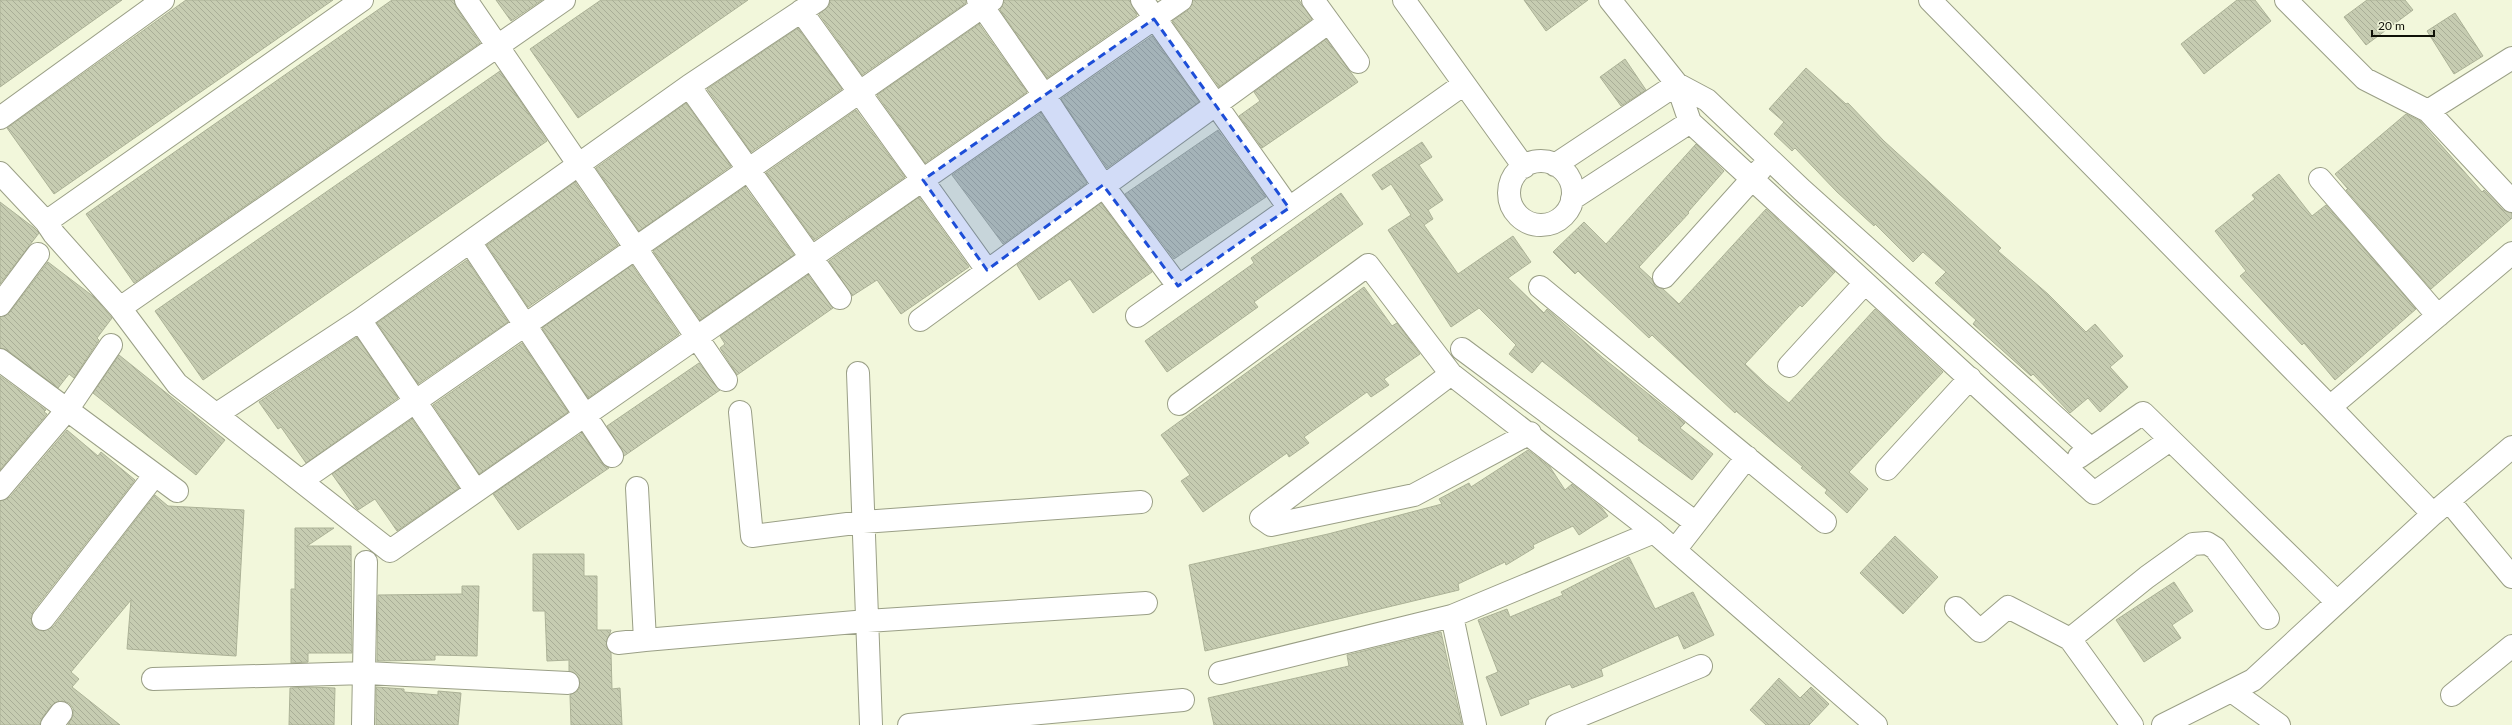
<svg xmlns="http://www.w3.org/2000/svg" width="2512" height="725" viewBox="0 0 2512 725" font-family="Lato,sans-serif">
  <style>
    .building { fill: url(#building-back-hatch); stroke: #acb297 }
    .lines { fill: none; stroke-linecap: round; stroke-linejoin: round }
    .minor-casing { stroke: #9a9f86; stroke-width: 24 }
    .minor { stroke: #fff; stroke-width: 22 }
    .marked { fill: #1d4ed8; fill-opacity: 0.2; stroke: #1d4ed8; stroke-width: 3; stroke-dasharray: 8 5; stroke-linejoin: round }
  </style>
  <defs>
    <pattern id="building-back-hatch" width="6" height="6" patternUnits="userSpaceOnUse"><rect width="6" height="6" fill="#c6ccb1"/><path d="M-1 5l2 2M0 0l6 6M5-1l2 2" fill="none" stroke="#a9ae97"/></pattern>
  </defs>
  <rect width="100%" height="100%" fill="#f2f7db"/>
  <path class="building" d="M0 0H122L0 87Z
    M186 0H333L54 194 7 128Z
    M392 0H454L456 7 480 43 134 283 86 214Z
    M496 0H542L511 21Z
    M601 0H748L578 118 530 49Z
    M830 0H966V3L862 75 819 14 829 6Z
    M1004 0H1130L1137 15 1047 78 1000 10Z
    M1193 0H1299L1312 19 1219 87 1172 21 1188 10Z
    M1524 0H1588L1546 31Z
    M2237 0H2255L2271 21 2204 74 2181 44Z
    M2367 0H2405L2413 10 2366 45 2344 17Z
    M2455 13 2483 56 2454 74 2427 31Z
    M979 24 1027 92 925 163 877 95Z
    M798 28 842 89 751 152 707 89Z
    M1152 36 1199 102 1107 168 1061 99Z
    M1326 39 1358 82 1262 148 1239 116 1260 101 1254 92Z
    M1625 59 1646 90 1621 106 1600 77Z
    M1806 68 1846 104 1848 103 1884 141 2001 248 1998 251 2048 294 2086 332 2095 324 2123 356 2110 367 2128 387 2100 412 2088 398 2070 413 2033 374 2031 376 1973 324 1976 320 1935 283 1946 272 1923 252 1913 262 1875 224 1874 226 1837 192 1795 148 1792 151 1774 134 1784 122 1769 109Z
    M500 71 547 141 203 380 155 311Z
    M686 103 731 166 639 231 596 168Z
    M856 110 905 177 814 240 766 173Z
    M1041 113 1087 183 1003 244 952 175Z
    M2406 114 2420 121 2482 192 2484 190 2503 210 2512 213V218L2431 289 2346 190 2348 189 2335 174Z
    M1218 130 1266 197 1174 259 1125 194Z
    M1422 142 1432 157 1419 165 1443 200 1428 210 1433 219 1424 225 1458 274 1513 236 1531 262 1508 278 1544 313 1547 309 1603 358 1685 423 1680 428 1713 454 1692 480 1638 440 1639 438 1542 361 1532 373 1509 354 1516 345 1479 308 1451 327 1388 230 1411 215 1391 184 1382 190 1372 175Z
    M1696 144 1724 171 1688 212 1689 213 1639 267 1652 279 1655 286 1663 289 1679 304 1766 209 1835 272 1802 307 1800 305 1745 364 1766 384 1789 403 1875 309 1943 372 1849 472 1868 489 1847 513 1825 493 1827 490 1801 468 1803 467 1736 411 1735 413 1652 335 1649 338 1578 271 1575 274 1553 252 1584 222 1606 244Z
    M2279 174 2312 216 2326 205 2416 309 2335 380 2304 343 2302 345 2240 276 2246 271 2215 231 2255 199 2252 195Z
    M575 182 618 245 528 307 487 245Z
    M745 187 794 255 700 320 653 251Z
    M1341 193 1363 224 1254 302 1258 307 1167 372 1145 341 1254 263 1251 258Z
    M919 197 969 267 901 314 877 280 852 296 829 261Z
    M0 202 33 227 39 233 0 284Z
    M1101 203 1152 272 1093 313 1070 279 1039 300 1017 265Z
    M467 260 508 322 418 384 377 323Z
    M48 262 94 297 112 318 97 338 99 340 74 378 69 374 58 388 7 350 0 348V317L10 312Z
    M632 265 679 334 588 398 542 328Z
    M808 275 833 308 737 375 720 348 725 344 720 336Z
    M1364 287 1392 326 1397 323 1420 354 1384 379 1389 385 1371 397 1367 392 1304 437 1309 443 1289 457 1287 453 1203 512 1181 481 1190 475 1161 435Z
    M357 337 398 398 306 463 281 427 278 429 259 402Z
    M522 343 568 412 479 474 433 405Z
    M119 355 225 440 196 475 93 393Z
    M699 363 720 390 624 456 607 426Z
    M0 376 46 410 44 412 47 414 0 470Z
    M412 419 459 488 397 531 375 499 358 510 356 508 332 474Z
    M67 430 98 456 101 452 135 480 33 611 32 624 42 631 53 627 155 495 168 506 244 510 236 656 127 649 131 600 71 672 79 679 72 687 120 725H68L73 715V708L69 703 62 701 51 706 42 718 40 725H0V501L10 497Z
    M582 433 602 463 609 468 518 530 493 494Z
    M1528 450 1550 467 1565 490 1572 484 1602 508 1608 516 1579 535 1573 526 1533 545 1534 548 1506 565 1505 562 1458 584 1459 590 1205 651 1189 565 1328 534 1442 504 1439 499 1469 483 1471 487Z
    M295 528H334L307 546H351L352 653H308V662L291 663V589H295Z
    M1895 536 1938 577 1903 614 1860 573Z
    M533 554H584V576H597V630H611L606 645 611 653 612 689 620 688 622 725H571L570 695 579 689V678L569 671V660L547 661 545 611H533Z
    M1629 557 1655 609 1693 592 1714 635 1684 649 1678 635 1601 669 1603 676 1572 688 1570 684 1528 700 1529 704 1501 716 1486 677 1498 672 1478 620 1507 609 1510 617 1563 595 1561 592Z
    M2174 582 2193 611 2172 625 2181 638 2144 662 2116 620Z
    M462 586H479L477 656 435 655V660L377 661 378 595 462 594Z
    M1441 632 1462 725H1214L1208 698 1349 666 1347 655Z
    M1779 678 1800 698 1811 687 1829 704 1809 725H1766L1750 710Z
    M308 687 335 688 334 725H289L290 688Z
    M376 687 404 689V692L438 695V691L461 693 458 725H376Z"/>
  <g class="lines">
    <defs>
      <path id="minor" d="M466 0 726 380
        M978 0 1044 95 1103 185 1178 286
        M1142 0 1289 208
        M1313 0 1358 62
        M1404 0 1524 167
        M1610 0 1677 84 1690 122 2094 493 2170 440
        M1930 0 2330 407 2433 514
        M2286 0 2365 79 2428 111 2512 201
        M801 11 987 270
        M689 86 840 298
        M2428 111 2512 58
        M0 118 163 0
        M1509 193a32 32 0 1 1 64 0a32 32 0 1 1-64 0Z
        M1555 165 1677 84 1707 100 1802 190 2091 449
        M0 173 46 222 54 234 120 308 177 384 390 551 1181 0
        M2320 179 2438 316
        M1572 199 1690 122
        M46 222 362 0
        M470 242 612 456
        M1664 277 1761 169
        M1540 287 1825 522
        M0 305 38 254
        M120 308 564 0
        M1137 316 1464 84
        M360 320 476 491
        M920 320 1329 22
        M1462 349 1696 523 1675 550
        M0 360 177 491
        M1789 366 1865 283
        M858 373 871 725
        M1451 374 1261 518 1271 525 1414 495 1530 433
        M1179 404 1368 265 1451 374 1654 532 1876 725
        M2330 407 2512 253
        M740 412 752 536 863 522 1141 502
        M217 414 360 320 689 86 818 0
        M2079 457 2143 413 2337 602
        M1887 469 1970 378
        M301 481 992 0
        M637 488 645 640 867 621 1146 603
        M0 489 67 410 111 345
        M2449 501 2512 577
        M1696 523 1747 457
        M1956 608 1980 631 2008 607 2070 639 2132 725
        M1452 616 1475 725
        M43 619 154 476
        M2070 639 2147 577 2193 544 2207 543 2215 548 2268 618
        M618 643 645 640
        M1220 673 1452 616 1654 532
        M153 679 366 673 568 683
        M2233 692 2279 725
        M2452 695 2512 646
        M52 725 61 713
        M363 725 366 562
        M909 725 1183 700
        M1557 725 1701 666
        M2163 725 2253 680 2433 514 2512 447"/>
    </defs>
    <use href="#minor" class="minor-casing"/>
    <use href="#minor" class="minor"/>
  </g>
  <path class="marked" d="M1154 19 1289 208 1178 286 1103 185 987 270 923 180Z"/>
  <path d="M2372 30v6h62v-6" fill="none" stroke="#101108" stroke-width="2"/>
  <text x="2378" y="30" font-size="12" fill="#101108" stroke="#f2f7db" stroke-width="3" paint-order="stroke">20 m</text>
</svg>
